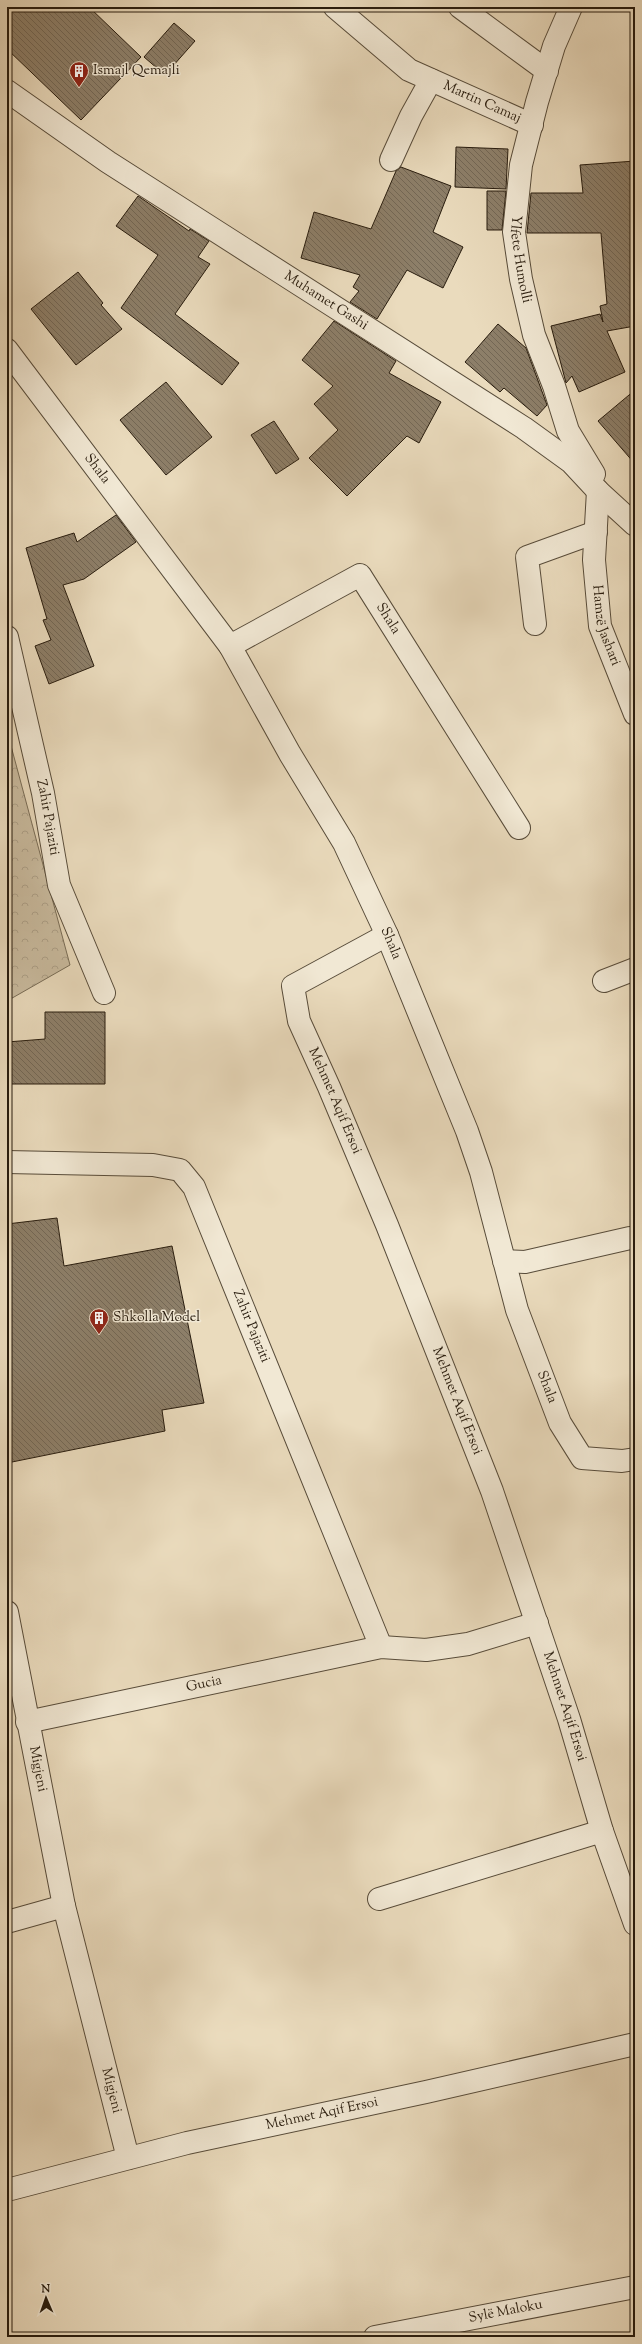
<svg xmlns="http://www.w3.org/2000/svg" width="642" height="2344" viewBox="0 0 642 2344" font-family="'Sorts Mill Goudy',serif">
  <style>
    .park { fill: url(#park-crowns); stroke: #786c56 }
    .building { fill: url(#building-back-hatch); stroke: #281c0e }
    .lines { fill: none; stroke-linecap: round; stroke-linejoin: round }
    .minor-casing { stroke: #584c3a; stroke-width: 24 }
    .minor { stroke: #f1e8d4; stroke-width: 22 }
    .labels { text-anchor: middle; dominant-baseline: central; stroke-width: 3; stroke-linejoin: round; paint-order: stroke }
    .poi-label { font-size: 14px; fill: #281c0e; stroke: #f1e8d4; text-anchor: start }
    .street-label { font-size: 14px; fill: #281c0e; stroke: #f1e8d4 }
  </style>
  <defs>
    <pattern id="park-crowns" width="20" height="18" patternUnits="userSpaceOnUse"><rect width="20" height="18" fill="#c9bb9f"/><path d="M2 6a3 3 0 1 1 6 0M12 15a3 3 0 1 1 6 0" fill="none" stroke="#ada088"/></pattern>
    <pattern id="building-back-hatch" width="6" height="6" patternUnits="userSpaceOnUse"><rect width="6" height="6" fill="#8d7f69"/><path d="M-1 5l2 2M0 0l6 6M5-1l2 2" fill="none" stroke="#736755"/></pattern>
  </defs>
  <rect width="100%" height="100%" fill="#eadbbd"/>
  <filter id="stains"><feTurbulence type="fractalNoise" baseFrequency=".005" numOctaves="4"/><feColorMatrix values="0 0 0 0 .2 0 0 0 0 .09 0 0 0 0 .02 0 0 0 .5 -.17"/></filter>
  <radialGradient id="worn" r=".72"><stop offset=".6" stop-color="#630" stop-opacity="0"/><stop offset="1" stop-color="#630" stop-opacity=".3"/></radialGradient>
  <path class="park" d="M7 731 70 965 7 1001Z"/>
  <path class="building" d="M7 7H89L141 57 81 120 7 49Z
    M174 23 195 41 165 75 144 57Z
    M456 147 508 149 506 189 455 187Z
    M635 161V326L607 331 625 372 579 392 572 376 566 383 551 326 600 314 603 322 600 306 607 304 601 233H527L531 193H583L580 165Z
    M401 167 451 186 433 232 463 247 443 288 407 270 377 319 350 302 359 291 353 287 360 275 301 258 314 212 371 229 396 171Z
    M487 191H506L502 230H487Z
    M138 196 189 231 190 229 209 241 198 257 210 264 175 314 239 363 222 385 121 308 158 255 116 226Z
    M78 272 103 303 101 305 122 329 76 365 31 309Z
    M334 321 396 361 389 373 441 402 419 443 407 436 347 496 309 458 338 430 314 404 333 386 302 360Z
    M498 324 526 348 547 405 537 416 504 388 500 392 465 362Z
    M166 382 212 437 166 475 120 420Z
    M635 390V464L598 421Z
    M274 421 299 459 276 474 251 435Z
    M116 515 136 542 84 579 63 585 94 666 49 684 35 646 51 640 43 620 47 619 26 548 74 533 77 542Z
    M45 1012H105V1084H7V1042L45 1039Z
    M57 1218 64 1266 172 1246 204 1403 162 1410 165 1431 7 1463V1224Z"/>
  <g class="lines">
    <defs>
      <g id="minor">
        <path id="s1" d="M335 7 409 70 532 125"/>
        <path d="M460 7 547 71"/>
        <path id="s2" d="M571 7 554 46 537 102 521 165 514 232 521 279 534 335 554 386 568 431 594 474"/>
        <path id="s3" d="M7 91 108 162 524 428 571 462 598 491 635 525"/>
        <path d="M391 160 411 116 431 80"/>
        <path id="s4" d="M7 350 230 646 290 754 344 843 387 935 467 1131 481 1172 517 1310 560 1423 582 1458 622 1461 635 1459"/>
        <path id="s5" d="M598 491 594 560 600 626 635 714"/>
        <path d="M535 624 527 557 596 532"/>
        <path id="s6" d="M7 637 43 793 59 885 104 993"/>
        <path id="s7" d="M230 646 360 575 519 828"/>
        <path id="s8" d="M387 935 293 986 299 1021 329 1087 387 1225 492 1491 569 1719 602 1831 635 1924"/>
        <path d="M604 981 635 969"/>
        <path id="s9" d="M7 1162 153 1165 180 1170 194 1187 381 1647"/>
        <path d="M504 1261 525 1262 630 1238"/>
        <path id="s10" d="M7 1612 64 1906 128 2158"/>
        <path id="s11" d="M27 1722 381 1647 426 1650 468 1644 537 1623"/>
        <path d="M379 1899 602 1831"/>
        <path d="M7 1922 64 1906"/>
        <path id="s12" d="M11 2189 187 2143 426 2092 635 2044"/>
        <path id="s13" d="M375 2337 635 2287"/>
      </g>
    </defs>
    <use href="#minor" class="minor-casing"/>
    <use href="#minor" class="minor"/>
  </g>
  <defs>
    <symbol id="building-pin" viewBox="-11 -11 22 30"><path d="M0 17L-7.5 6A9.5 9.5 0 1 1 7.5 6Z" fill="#8f2418" stroke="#f1e8d4"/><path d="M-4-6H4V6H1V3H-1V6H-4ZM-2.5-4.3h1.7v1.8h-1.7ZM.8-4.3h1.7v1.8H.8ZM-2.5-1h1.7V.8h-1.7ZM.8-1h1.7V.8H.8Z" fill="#fff"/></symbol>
  </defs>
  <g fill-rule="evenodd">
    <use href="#building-pin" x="68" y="60" width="22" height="30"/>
    <use href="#building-pin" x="88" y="1307" width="22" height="30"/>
  </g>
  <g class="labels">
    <g class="poi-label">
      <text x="93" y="71">Ismajl Qemajli</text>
      <text x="113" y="1318">Shkolla Model</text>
    </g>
    <g class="street-label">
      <text stroke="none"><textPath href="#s1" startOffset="177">Martin Camaj</textPath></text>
      <text stroke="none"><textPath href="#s2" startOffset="261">Ylfete Humolli</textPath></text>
      <text stroke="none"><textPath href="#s3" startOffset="382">Muhamet Gashi</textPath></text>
      <text stroke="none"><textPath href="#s4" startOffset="149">Shala</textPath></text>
      <text stroke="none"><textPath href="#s7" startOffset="200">Shala</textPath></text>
      <text stroke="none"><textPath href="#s5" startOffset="136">Hamzë Jashari</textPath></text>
      <text stroke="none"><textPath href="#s6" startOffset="185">Zahir Pajaziti</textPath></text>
      <text stroke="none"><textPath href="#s4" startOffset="709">Shala</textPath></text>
      <text stroke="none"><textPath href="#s8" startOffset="230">Mehmet Aqif Ersoi</textPath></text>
      <text stroke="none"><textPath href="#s9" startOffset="346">Zahir Pajaziti</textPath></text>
      <text stroke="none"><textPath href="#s4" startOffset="1180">Shala</textPath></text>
      <text stroke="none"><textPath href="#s8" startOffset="554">Mehmet Aqif Ersoi</textPath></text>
      <text stroke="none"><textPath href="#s11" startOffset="181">Gucia</textPath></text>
      <text stroke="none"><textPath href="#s8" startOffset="878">Mehmet Aqif Ersoi</textPath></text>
      <text stroke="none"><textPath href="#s10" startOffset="160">Migjeni</textPath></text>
      <text stroke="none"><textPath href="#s10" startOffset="490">Migjeni</textPath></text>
      <text stroke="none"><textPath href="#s12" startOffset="320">Mehmet Aqif Ersoi</textPath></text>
      <text stroke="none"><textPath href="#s13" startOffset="133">Sylë Maloku</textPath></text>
    </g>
  </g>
  <rect width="642" height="2344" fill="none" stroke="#eadbbd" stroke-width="24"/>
  <rect x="8" y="8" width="626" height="2328" fill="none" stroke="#281c0e" stroke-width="2"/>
  <rect x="12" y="12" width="618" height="2320" fill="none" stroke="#281c0e"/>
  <g transform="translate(46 2298) rotate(358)" stroke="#f1e8d4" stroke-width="3" paint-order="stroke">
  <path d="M0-3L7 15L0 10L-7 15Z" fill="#281c0e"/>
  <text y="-6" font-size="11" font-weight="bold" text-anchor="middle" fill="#281c0e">N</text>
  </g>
  <rect width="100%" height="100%" filter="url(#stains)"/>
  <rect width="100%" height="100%" fill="url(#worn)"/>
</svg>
